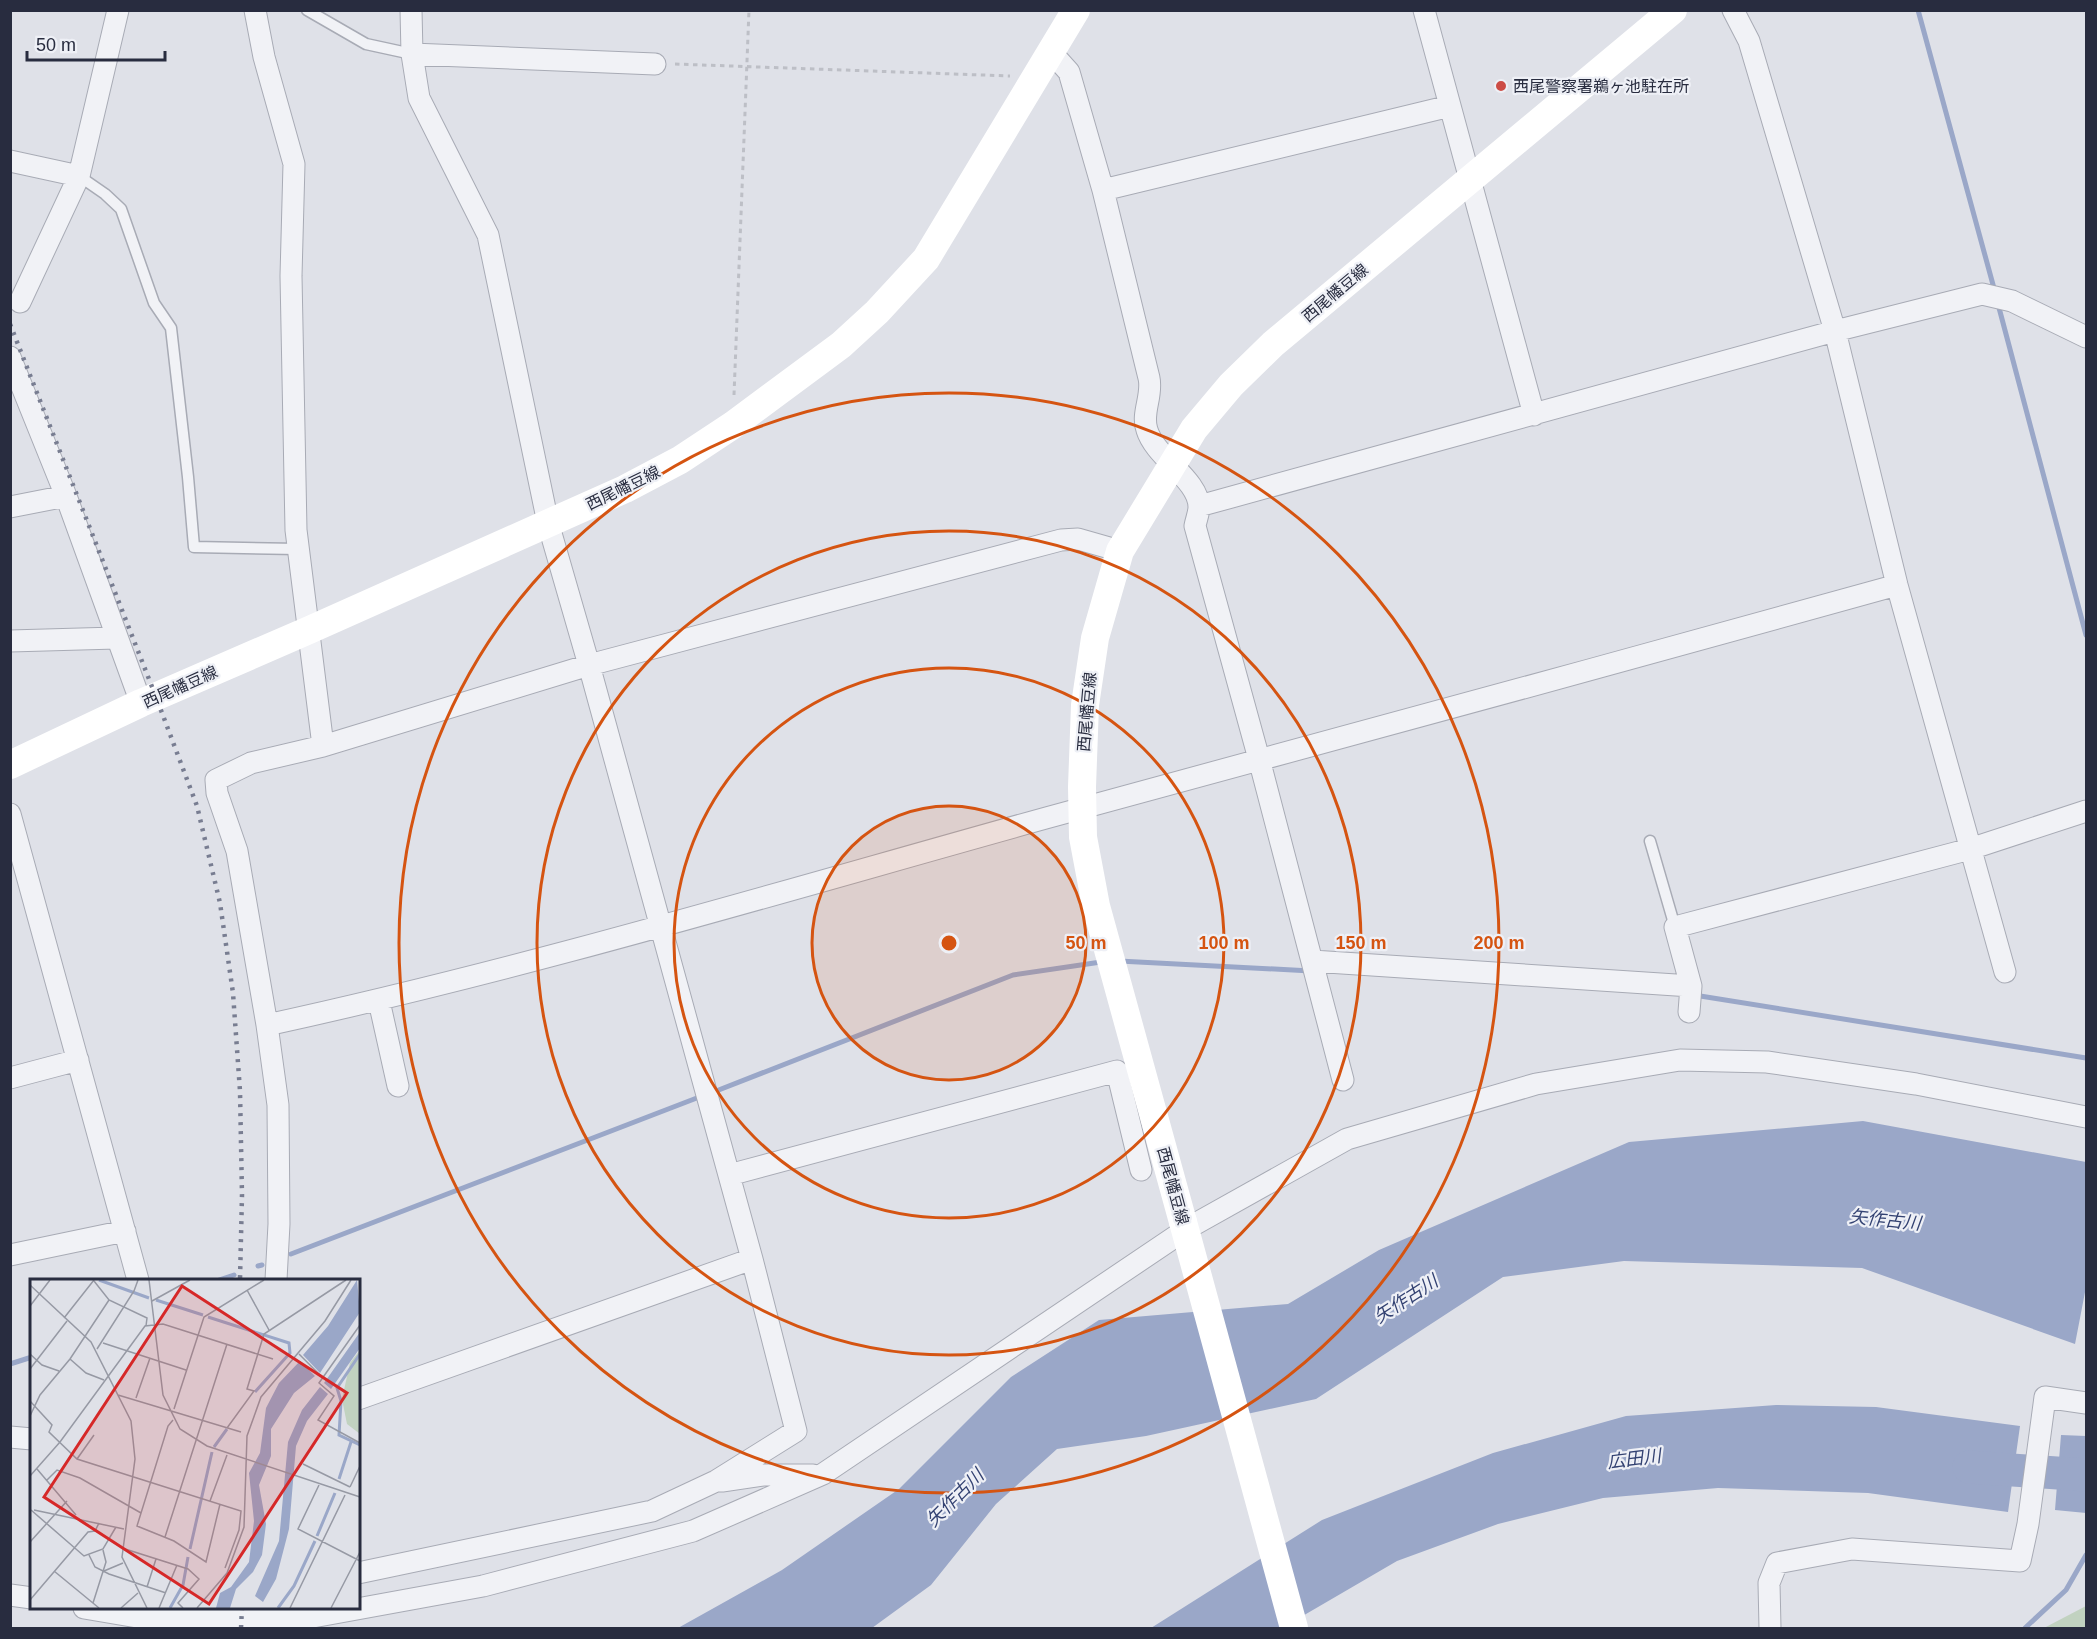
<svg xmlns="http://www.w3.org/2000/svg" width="2097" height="1639" viewBox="0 0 2097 1639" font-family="Arial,'Noto Sans JP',sans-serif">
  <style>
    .green { fill: #c1d2c0 }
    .water { fill: #9aa7c8 }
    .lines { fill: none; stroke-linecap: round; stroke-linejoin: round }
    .stream { stroke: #9aa7c8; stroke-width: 5 }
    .river { stroke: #9aa7c8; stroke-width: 33 }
    .lane-casing { stroke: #a8abb5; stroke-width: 13 }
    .street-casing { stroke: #a8abb5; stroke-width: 23 }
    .path { stroke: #bdbfc6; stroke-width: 3; stroke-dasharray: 4.5 4.5; stroke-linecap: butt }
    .lane { stroke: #f1f2f6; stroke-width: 10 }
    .street { stroke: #f1f2f6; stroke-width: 21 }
    .secondary { stroke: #fff; stroke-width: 28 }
    .rail { stroke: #787d91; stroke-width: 4.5; stroke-dasharray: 3 6; stroke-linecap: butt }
    .secondary-bridge { stroke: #fff; stroke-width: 28 }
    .ring { fill: none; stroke: #d55411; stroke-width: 3 }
    .poi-dot { fill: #cc4c45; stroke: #eef0f6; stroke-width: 2 }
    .labels { text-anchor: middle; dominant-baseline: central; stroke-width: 4.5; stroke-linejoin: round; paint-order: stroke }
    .poi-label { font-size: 16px; fill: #282c3f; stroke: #eef0f6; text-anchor: start }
    .street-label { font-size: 16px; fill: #282c3f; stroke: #eef0f6 }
    .water-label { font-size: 18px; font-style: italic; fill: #334272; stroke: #eef0f6 }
    .inset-river { fill: none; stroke: #9aa7c8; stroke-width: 3 }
    .inset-road { fill: none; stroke: #9699a4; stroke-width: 1.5 }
    .view { fill: #d62828; fill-opacity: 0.15; stroke: #d62828; stroke-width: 3 }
    .inset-edge { fill: none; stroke: #282c3f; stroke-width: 3 }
    .centre { fill: #d55411; stroke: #eef0f6; stroke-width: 3 }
    .ring-label { font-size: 18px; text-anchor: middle; font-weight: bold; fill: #d55411; stroke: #eef0f6; stroke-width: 4.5; stroke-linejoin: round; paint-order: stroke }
  </style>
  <rect width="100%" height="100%" fill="#dfe1e8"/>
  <path class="green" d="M2086 1606V1628H2044Z"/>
  <path class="water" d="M1863 1121 2086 1162V1287L2075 1344 1862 1268 1624 1261 1503 1277 1316 1399 1146 1436 1057 1449 996 1504 931 1585 872 1628H678L782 1570 899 1489 1011 1377 1099 1320 1288 1304 1379 1250 1629 1142Z
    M1776 1405 1876 1407 2020 1426 2008 1512 1868 1493 1718 1488 1603 1498 1498 1524 1397 1561 1282 1628H1151L1322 1520 1493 1453 1626 1416Z
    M2061 1435 2086 1436V1513L2055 1510Z"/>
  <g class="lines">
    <path class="stream" d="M1918 10 1995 292
      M1998 304 2086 635
      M1119 961 1311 971
      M1694 995 2086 1058
      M711 1093 1013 975 1101 962
      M291 1254 702 1096
      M258 1266 262 1265
      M219 1280 234 1275
      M10 1364 32 1357
      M2025 1628 2066 1590 2086 1555"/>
    <path class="river" d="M1969 1467 2086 1475"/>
    <defs>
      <path id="lane" d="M307 10 366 44 412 54
        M79 176 105 194 121 209 154 303 171 328 188 477 194 547 298 549
        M1650 841 1675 927"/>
      <path id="street" d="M255 10 264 57 294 164 291 276 296 530 323 746
        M1424 10 1534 415
        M1733 10 1749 41 1835 331 1897 585 2005 972
        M1051 52 1069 72 1103 190 1149 378C1153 396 1141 413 1147 430 1155 457 1199 480 1199 507 1199 513 1196 520 1195 526L1259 759 1343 1080
        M412 54 655 64
        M10 161 79 176
        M1103 190 1450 106
        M20 302 79 176 118 10
        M10 357 66 496 141 703
        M1199 506 1835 331 1982 294 2012 301 2086 337
        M10 507 66 496
        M10 641 116 638
        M10 814 138 1280
        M1312 961 1691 986 1675 927 1970 849 2086 811
        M379 1001 398 1086
        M1689 1012 1691 986
        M267 1025C529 968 787 890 1046 818 1329 739 1614 665 1897 585
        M10 1078 78 1060
        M729 1175 1117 1071 1141 1170
        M10 1255 125 1231
        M276 1280 279 1224 278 1105 267 1025 237 851 217 793 216 780 251 763 323 746 589 665 1061 540 1078 539 1120 551
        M358 1399 752 1259
        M10 1437 32 1439
        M722 1481 763 1475H813
        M358 1573 652 1511 716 1481 796 1431 752 1259 589 665 548 523 488 235 419 98 412 54 411 10
        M10 1595 32 1598
        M84 1608 137 1617 302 1619 483 1586 693 1531 823 1474 1188 1228 1347 1139 1536 1084 1680 1060 1767 1062 1916 1084 2086 1117
        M1770 1628 1769 1583 1777 1563 1852 1549 2020 1561 2028 1524 2045 1397 2086 1403"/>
    </defs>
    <use href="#lane" class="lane-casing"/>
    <use href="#street" class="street-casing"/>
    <path class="path" d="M675 64 1010 76
      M734 395 749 10"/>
    <use href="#lane" class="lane"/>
    <use href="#street" class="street"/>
    <path class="secondary" d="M10 765 141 703 307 631 625 489 680 460 733 425 841 345 877 312 926 259 1076 10
      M1183 1222 1096 906 1083 837 1082 787 1085 705 1095 638 1120 551 1194 429 1231 385 1273 344 1673 10"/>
    <path class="rail" d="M10 324 156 697 197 806 220 903 233 993 240 1091 242 1195 240 1280
      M241 1628 242 1608"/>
    <path class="secondary-bridge" d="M1183 1222 1294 1628"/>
  </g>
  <circle cx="949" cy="943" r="137" fill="#d55411" fill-opacity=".12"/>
  <g class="ring">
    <circle cx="949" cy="943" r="137"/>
    <circle cx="949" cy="943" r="275"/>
    <circle cx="949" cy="943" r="412"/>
    <circle cx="949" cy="943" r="550"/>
  </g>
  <circle class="poi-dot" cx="1501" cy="86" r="6"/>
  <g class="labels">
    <g class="poi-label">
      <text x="1513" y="86">西尾警察署鵜ヶ池駐在所</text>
    </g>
    <g class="street-label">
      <text transform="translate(1335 293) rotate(-40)">西尾幡豆線</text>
      <text transform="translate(623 488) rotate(-26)">西尾幡豆線</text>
      <text transform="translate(180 687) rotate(-24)">西尾幡豆線</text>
      <text transform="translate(1087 712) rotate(-85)">西尾幡豆線</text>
      <text transform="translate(1173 1186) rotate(75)">西尾幡豆線</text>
    </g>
    <g class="water-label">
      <text transform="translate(1885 1220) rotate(6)">矢作古川</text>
      <text transform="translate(1406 1299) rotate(-33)">矢作古川</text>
      <text transform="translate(1634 1459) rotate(-7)">広田川</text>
      <text transform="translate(955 1498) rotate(-45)">矢作古川</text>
    </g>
  </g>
  <g transform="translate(30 1279)">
    <rect width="330" height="330" fill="#dfe1e8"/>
    <path d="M330 71V155L317 145 312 120 320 84Z" fill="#c1d2c0"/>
    <path d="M327 1 330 33 290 94 273 76 298 47ZM330 53V69L301 110 294 104ZM270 82 285 97 264 114 241 150V177L229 206 236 245 232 276 223 293 206 310 200 329H186L190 314 201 308 219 283 224 242 219 194 230 174 236 129 249 104ZM290 108 298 115 277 142 266 167 259 250 246 300 233 323 225 317 249 262 258 163 272 131Z" fill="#9aa7c8"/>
    <path class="inset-river" d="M69 1 119 19M126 21 173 36M178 38 259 64 260 74 225 113M330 75 307 109 311 122 309 156 330 166M184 168 197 150M309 200 321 163M287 257 305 214M160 270 182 173M140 329 153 306 158 278M248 329 264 307 285 262"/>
    <path class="inset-road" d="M119 1 133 116 150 150 177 167 330 218M64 2 79 21 117 39 116 47M0 6 61 63 101 142 105 180 92 278 117 329M217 11 239 51M122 22 160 1M0 27 20 1M34 39 64 1M330 46 289 104 304 117 288 141 330 164M73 64 156 91M67 70 104 12 108 1M0 75 12 86 29 92M269 75 293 99M40 80 56 94 74 101M0 90 37 42M88 116 211 153M106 119 120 79M0 122 22 146 19 153 47 180 211 232 209 251 195 289M144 130 174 38 234 1M0 137 10 116 40 80 79 21M143 141 138 147 107 247 144 262 176 283 190 225M197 149 224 112 217 110 234 55 316 1M47 180 64 156M273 185 320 208M7 190 46 236M0 197 30 163 115 47 133 45 243 80M17 201 27 191 50 199 111 234M289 206 268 250 330 282M320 208 330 187M180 222 197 176M1 231 54 277 73 270 86 248M4 231 94 250M135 258 197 65M0 263 37 222M92 269 158 290 169 300 148 324 153 329M59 276 65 288 79 295 136 314M24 292 69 329M74 292 93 284M117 308 126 280M0 321 58 253 65 252 69 244M63 324 76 283 73 271M91 329 108 314M129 329 147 286M167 329 197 294 214 248 217 157 231 118 295 42 321 1M260 329 315 216M301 329 330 273"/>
    <path class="view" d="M152 7 317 114 179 325 14 218Z"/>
    <rect width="330" height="330" class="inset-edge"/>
  </g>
  <circle cx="949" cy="943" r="9" class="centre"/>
  <g class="ring-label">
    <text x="1086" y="949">50 m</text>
    <text x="1224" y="949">100 m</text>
    <text x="1361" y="949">150 m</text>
    <text x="1499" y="949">200 m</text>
  </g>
  <rect width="2097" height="1639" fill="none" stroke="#282c3f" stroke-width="24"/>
  <path d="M27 51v9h138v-9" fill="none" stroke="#282c3f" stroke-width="3"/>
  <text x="36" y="51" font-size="18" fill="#282c3f" stroke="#eef0f6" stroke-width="4.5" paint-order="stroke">50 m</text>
</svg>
